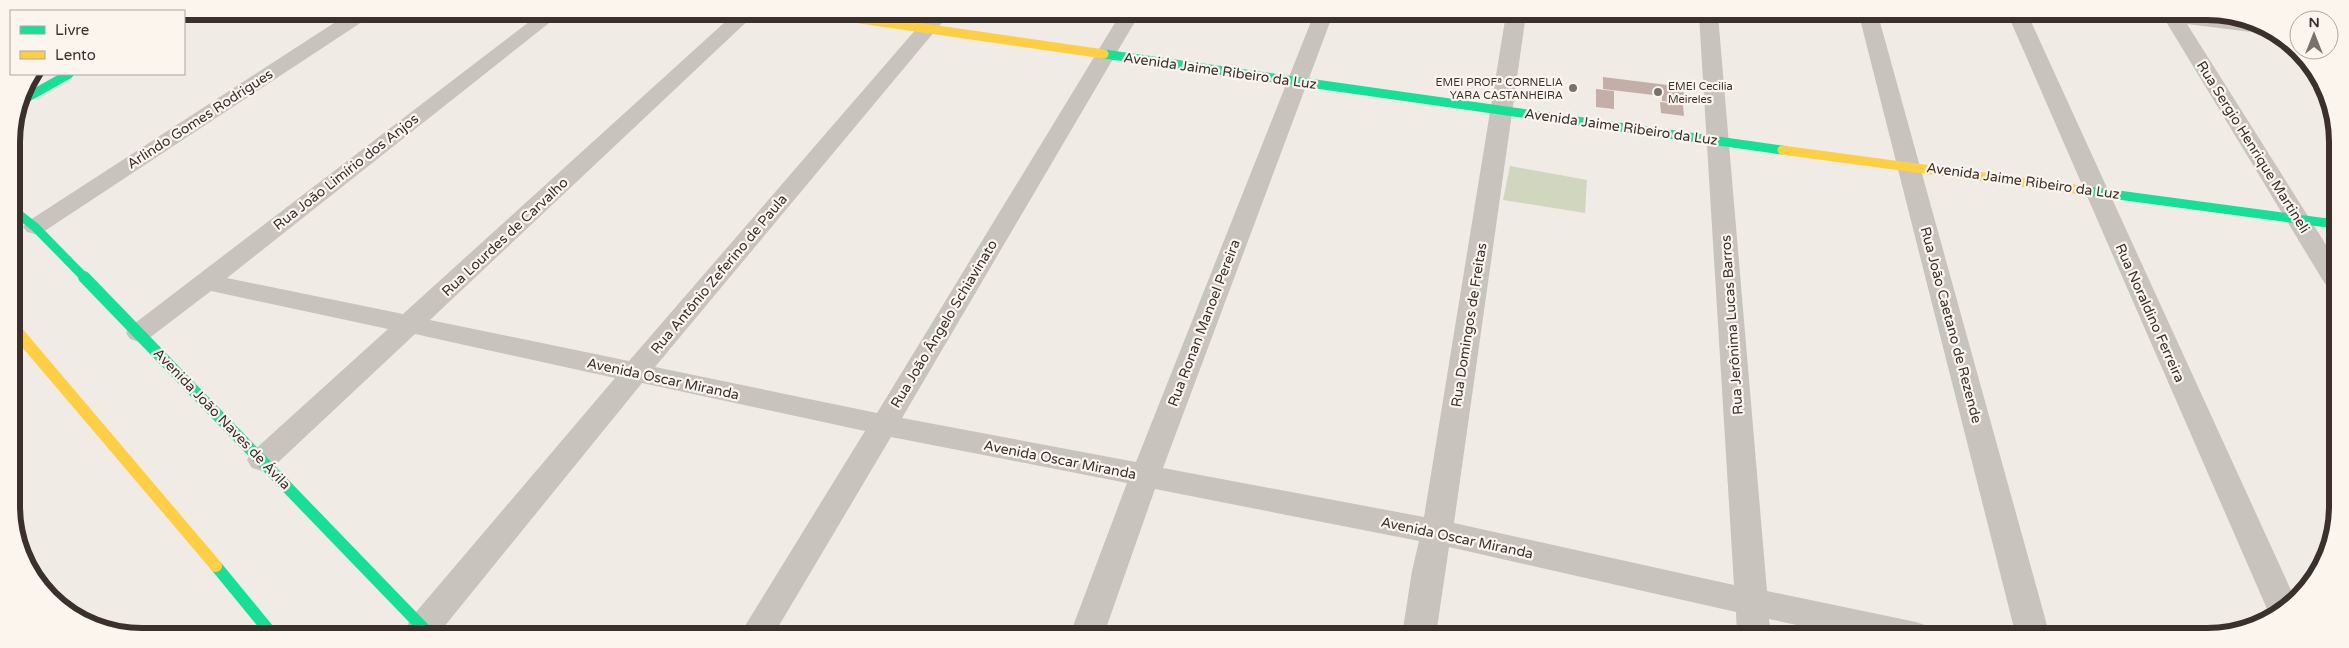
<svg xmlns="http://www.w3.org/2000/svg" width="2349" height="648" viewBox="0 0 2349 648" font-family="'Varela Round',sans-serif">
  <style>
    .green { fill: #d1d6bf }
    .building { fill: #c3afa7 }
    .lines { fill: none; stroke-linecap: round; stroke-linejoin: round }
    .street { fill: #c9c3be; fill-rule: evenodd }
    .fast-far1 { stroke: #16e098; stroke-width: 9 }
    .fast { stroke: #16e098; stroke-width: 12 }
    .slow-far1 { stroke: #ffcf43; stroke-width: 9 }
    .slow { stroke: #ffcf43; stroke-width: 12 }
    .poi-dot { fill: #7a716c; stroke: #fbf5ee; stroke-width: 2 }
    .labels { text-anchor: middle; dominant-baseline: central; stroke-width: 4.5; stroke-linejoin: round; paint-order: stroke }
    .far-poi-label { font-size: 11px; fill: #3b302b; stroke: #fbf5ee; text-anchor: end }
    .street-label { font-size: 14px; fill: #3b302b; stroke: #fbf5ee }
    .rim { fill: none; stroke: #3b302b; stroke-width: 6 }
  </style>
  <rect width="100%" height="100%" fill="#f0ebe5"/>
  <path class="green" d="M1510 166 1587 180 1585 213 1503 200Z"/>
  <path class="building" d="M1603 77 1683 87 1685 104 1662 101V96L1603 89Z
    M1596 89 1614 91V109L1596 107Z
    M1660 102 1683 105 1684 116 1661 113Z"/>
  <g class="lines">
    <path class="street" d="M351 12H374L371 16 43 232 35 234 27 232 23 227 27 222Z
      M542 12H563L227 278 403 314 736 12 756 13 430 320 629 361 930 13H950L655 367 877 413 1121 13H1140L902 418 1136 462 1314 14H1333L1163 468 1424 517 1506 14H1526L1454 523 1734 585 1699 15H1718L1767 591 1916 622 1928 626 1933 636H1848L1769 619 1771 636H1737L1736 612 1449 547 1436 635H1402L1412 571 1419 541 1155 489 1104 634H1070L1127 483 891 437 774 634H740L865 431 642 383 439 633H409L406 628 411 618 615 378 415 334 272 468 262 471 252 468 247 460 252 452 388 329 211 291 148 339 139 342 130 339 126 333 130 327Z
      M1859 15H1878L2050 636H2016Z
      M2008 15H2028L2296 601 2293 605 2271 618Z
      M2162 15 2210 16 2248 20 2266 31 2259 33 2187 24 2335 259V287L2326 285 2322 279Z"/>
    <path class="fast-far1" d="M1104 54 1782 150
      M19 102 69 74
      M2081 190 2335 224
      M12 209 35 227 85 278"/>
    <path class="fast" d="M84 277 428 633
      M216 566 271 633"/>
    <path class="slow-far1" d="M819 13 1104 54
      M1782 150 2081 190"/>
    <path class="slow" d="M13 327 216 566"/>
  </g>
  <g class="poi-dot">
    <circle cx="1573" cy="88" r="5"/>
    <circle cx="1658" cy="92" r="5"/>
  </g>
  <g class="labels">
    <g class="far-poi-label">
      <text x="1563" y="82">EMEI PROFª CORNELIA<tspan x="1563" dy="13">YARA CASTANHEIRA</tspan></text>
      <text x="1668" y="86" text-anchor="start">EMEI Cecilia<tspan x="1668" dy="13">Meireles</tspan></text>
    </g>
    <g class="street-label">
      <text transform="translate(1220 71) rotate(8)">Avenida Jaime Ribeiro da Luz</text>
      <text transform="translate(200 119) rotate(-33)">Arlindo Gomes Rodrigues</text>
      <text transform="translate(1621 127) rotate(8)">Avenida Jaime Ribeiro da Luz</text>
      <text transform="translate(2253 147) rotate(58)">Rua Sergio Henrique Martineli</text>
      <text transform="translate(346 172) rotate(-38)">Rua João Limírio dos Anjos</text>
      <text transform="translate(2023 181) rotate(8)">Avenida Jaime Ribeiro da Luz</text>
      <text transform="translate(505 237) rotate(-43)">Rua Lourdes de Carvalho</text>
      <text transform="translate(719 274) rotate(-50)">Rua Antônio Zeferino de Paula</text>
      <text transform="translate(2150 313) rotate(66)">Rua Noraldino Ferreira</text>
      <text transform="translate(1204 323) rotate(-69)">Rua Ronan Manoel Pereira</text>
      <text transform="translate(944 324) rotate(-59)">Rua João Ângelo Schiavinato</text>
      <text transform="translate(1469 325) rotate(-81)">Rua Domingos de Freitas</text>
      <text transform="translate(1732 325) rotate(-94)">Rua Jerônima Lucas Barros</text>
      <text transform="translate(1951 325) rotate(75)">Rua João Caetano de Rezende</text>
      <text transform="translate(663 379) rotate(12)">Avenida Oscar Miranda</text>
      <text transform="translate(222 419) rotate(46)">Avenida João Naves de Ávila</text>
      <text transform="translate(1060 460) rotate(11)">Avenida Oscar Miranda</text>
      <text transform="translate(1457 538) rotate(12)">Avenida Oscar Miranda</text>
    </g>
  </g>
  <path d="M0 0H2349V648H0ZM142 20H2207A122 122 0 0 1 2329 142V506A122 122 0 0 1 2207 628H142A122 122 0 0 1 20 506V142A122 122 0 0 1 142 20Z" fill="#fbf5ee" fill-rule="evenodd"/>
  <path class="rim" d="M142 20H2207A122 122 0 0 1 2329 142V506A122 122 0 0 1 2207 628H142A122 122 0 0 1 20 506V142A122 122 0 0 1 142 20Z"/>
  <rect x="10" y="10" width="175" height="65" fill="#fbf5ee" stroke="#aea6a0"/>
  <rect x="20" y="26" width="25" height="8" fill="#16e098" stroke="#aea6a0"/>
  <text x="55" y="35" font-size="15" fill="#3b302b">Livre</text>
  <rect x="20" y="51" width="25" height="8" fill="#ffcf43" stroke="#aea6a0"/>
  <text x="55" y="60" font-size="15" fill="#3b302b">Lento</text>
  <g transform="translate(2314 35)"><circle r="24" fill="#fbf5ee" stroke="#aea6a0"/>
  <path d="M0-4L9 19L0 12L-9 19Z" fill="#7a716c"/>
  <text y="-8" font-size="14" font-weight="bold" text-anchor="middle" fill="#3b302b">N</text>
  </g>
</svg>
